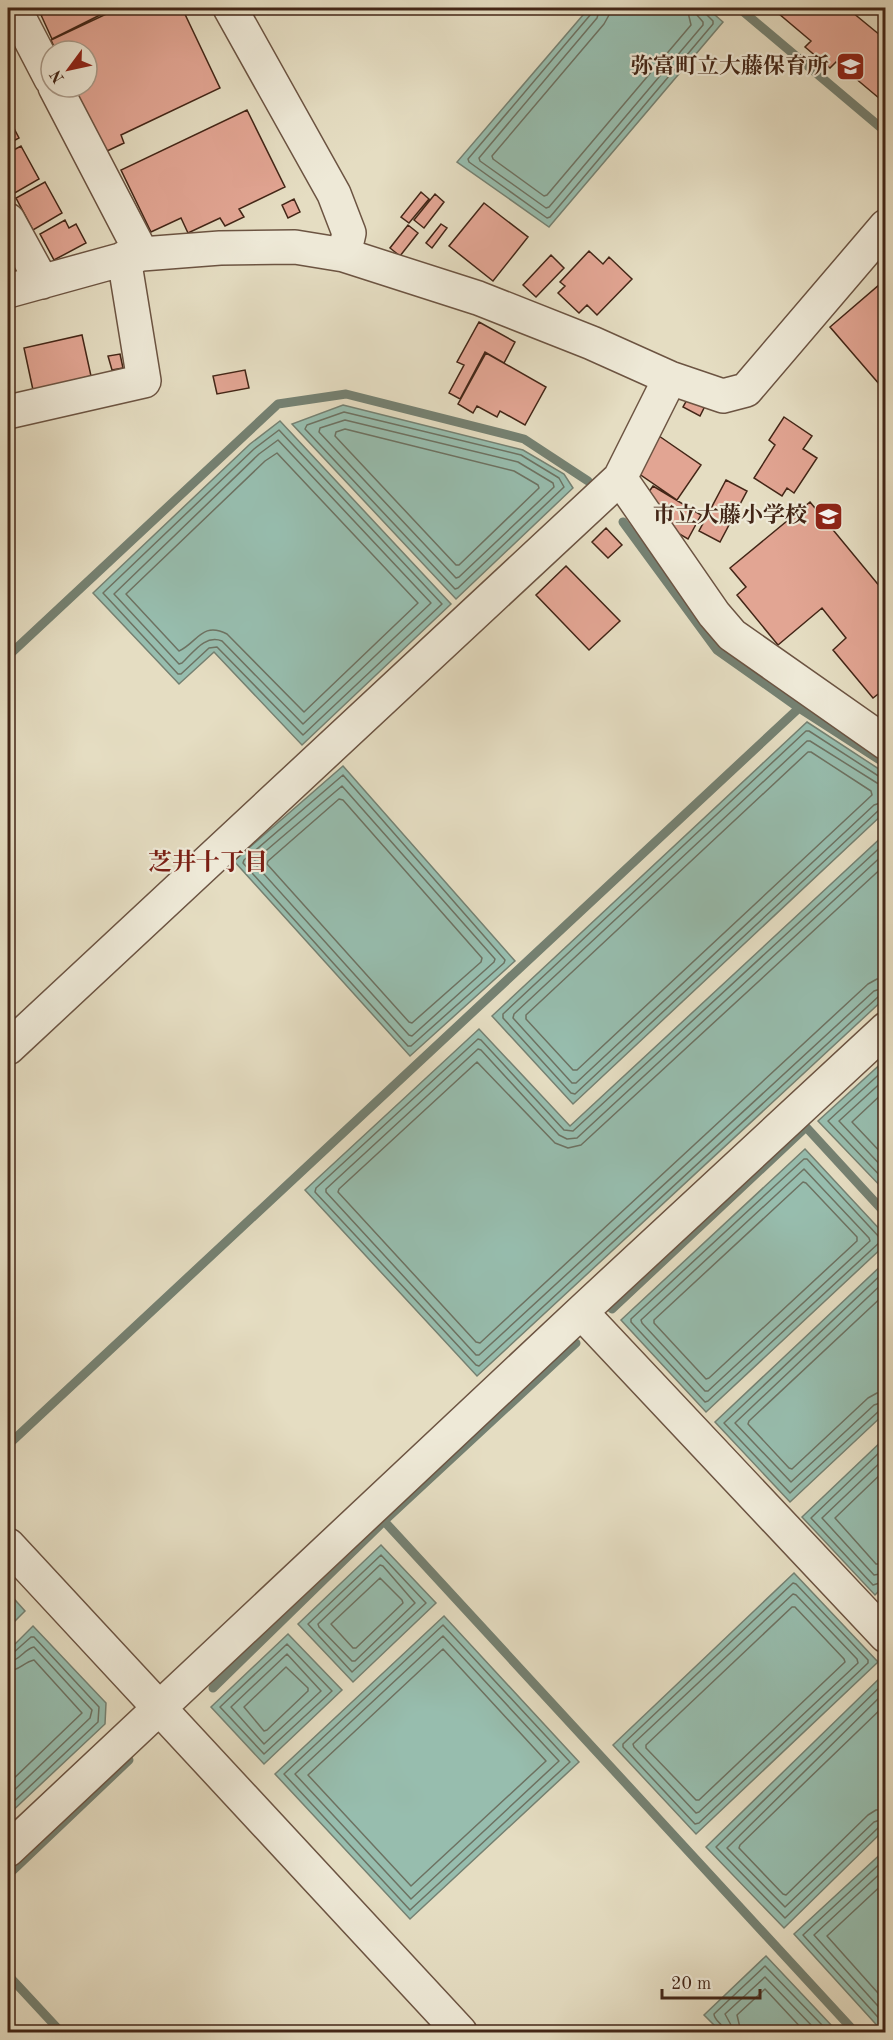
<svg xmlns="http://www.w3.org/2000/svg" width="893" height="2040" viewBox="0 0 893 2040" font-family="'Old Standard TT','Noto Serif JP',serif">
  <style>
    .water { fill: #97bdae; stroke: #758172; stroke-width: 1.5 }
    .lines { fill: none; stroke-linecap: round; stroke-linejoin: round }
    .shore { stroke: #6d7262; stroke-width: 1.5 }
    .stream { stroke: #758172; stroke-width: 9 }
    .building { fill: #e2a593; stroke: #432617; stroke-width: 1.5 }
    .minor-casing { stroke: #6c5442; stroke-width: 36 }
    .minor { stroke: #eee9d7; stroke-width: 33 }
    .labels { text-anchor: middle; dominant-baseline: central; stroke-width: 4.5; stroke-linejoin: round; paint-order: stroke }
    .poi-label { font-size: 22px; font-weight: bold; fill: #432617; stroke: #eee9d7; text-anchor: end }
    .neighbourhood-label { font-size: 24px; font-weight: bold; fill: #7a1f14; stroke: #eee9d7 }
  </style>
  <rect width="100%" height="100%" fill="#e5ddc2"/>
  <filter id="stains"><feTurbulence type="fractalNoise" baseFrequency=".00333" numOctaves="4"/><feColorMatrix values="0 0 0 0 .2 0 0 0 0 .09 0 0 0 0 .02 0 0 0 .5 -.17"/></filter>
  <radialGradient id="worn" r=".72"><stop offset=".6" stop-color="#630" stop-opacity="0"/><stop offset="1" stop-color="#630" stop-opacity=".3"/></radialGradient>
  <path class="water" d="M589 8H707L723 22 549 227 457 162Z
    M343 405 523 450 564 474 573 488 456 599 292 424Z
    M280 421 451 604 302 745 214 652 179 684 93 593 250 444Z
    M807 722 885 773V812L573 1104 492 1016Z
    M343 766 515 961 410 1056 234 861Z
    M885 834V998L477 1376 305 1190 479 1029 570 1126Z
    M885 1060V1191L818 1121Z
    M805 1149 885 1235V1245L706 1412 621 1320Z
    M885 1262V1413L790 1502 715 1422Z
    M885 1438V1585L875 1595 802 1517Z
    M381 1545 436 1603 353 1682 298 1624Z
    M794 1573 878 1662 696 1834 613 1745Z
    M8 1592 25 1611 8 1628Z
    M444 1616 579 1762 410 1919 275 1774Z
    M33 1626 106 1703 105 1724 8 1815V1651Z
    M288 1634 342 1690 264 1764 211 1707Z
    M885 1673V1829L784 1928 706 1847Z
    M885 1850 886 2032H883L794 1934Z
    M766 1956 832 2026 825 2032H721L704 2015Z"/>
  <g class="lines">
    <path class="shore" d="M593 8 591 14 468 159 469 162 547 218 550 217 713 24V21L705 13 704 8
      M600 8 597 18 479 158 480 161 546 208 549 207 703 25V22L697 15 696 8
      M609 8V15L604 24 492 156 493 159 544 196 547 195 691 25 687 8
      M344 412 521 455 559 478 564 487 458 588 455 589 305 429 307 425Z
      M345 420 518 462 553 483 554 487 459 577 456 578 319 432 320 428Z
      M345 429 514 471 538 485 539 488 459 565H456L335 436 336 432Z
      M279 430 442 604 303 735 217 647 209 648 181 674H178L103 593 254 449Z
      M278 440 431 603 303 724 222 641C205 634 193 653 182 663L179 664 114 594 259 454Z
      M277 453 418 603 304 712 227 634C202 621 197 643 179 651L126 594 265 461Z
      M808 752H811L871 791 872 795 577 1070H573L526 1019V1015Z
      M343 775 505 960 504 963 411 1046H408L243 863 244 860Z
      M886 778 880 777 809 731H806L503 1014V1018L571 1093 575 1094 879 810 886 808
      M886 785 877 783 810 741H807L514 1014 513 1018 572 1083H576L874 805 886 801
      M342 786 495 959 494 962 412 1036 409 1035 254 863 255 860Z
      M339 799 343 800 482 958 481 962 412 1023 409 1022 267 864 268 861Z
      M886 842 573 1131 564 1130 481 1040 478 1039 316 1188 315 1192 476 1365 479 1366 879 996 886 994
      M886 852 577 1138 567 1139 559 1135 481 1050 478 1049 326 1189V1192L476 1355H479L874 991 886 987
      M886 864 581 1145 568 1148 555 1143 477 1062 339 1189 338 1192 476 1342 480 1343 868 984 877 979 886 978
      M886 1068 828 1121 886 1182
      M886 1078 839 1121 886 1171
      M886 1090 852 1122 886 1158
      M804 1159H807L880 1238 881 1241 708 1401 705 1402 631 1322V1319Z
      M804 1169 869 1238 870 1241 708 1391H705L642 1323 641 1320Z
      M803 1182 806 1183 857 1237V1241L709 1378 706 1379 654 1323V1320Z
      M886 1270 724 1423 790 1493 879 1411 886 1409
      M886 1280 735 1423 791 1482 874 1405 886 1401
      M886 1293 749 1421 748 1424 789 1468 792 1469 868 1398 877 1393 886 1392
      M886 1446 811 1518 873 1585 886 1581
      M886 1457 822 1518 874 1575 886 1573
      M886 1469 835 1518 876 1564H886
      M381 1555 426 1603 352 1672 308 1624Z
      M380 1565 383 1566 415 1603 355 1661H352L319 1627 318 1624Z
      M380 1578 402 1600 403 1603 356 1648H353L331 1624Z
      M793 1583 796 1584 868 1660V1663L699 1823 695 1824 623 1747V1744Z
      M793 1594 796 1595 857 1659 858 1663 699 1812 696 1813 634 1747 633 1744Z
      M792 1607H795L844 1659 845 1662 699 1800H696L646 1748V1745Z
      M443 1625 570 1762 410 1910 284 1774Z
      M443 1636 559 1761 411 1899 295 1774Z
      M287 1644 332 1691 264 1754 220 1707Z
      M443 1649 546 1761 411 1886 308 1775Z
      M8 1654 13 1653 31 1637H34L99 1707 98 1722 8 1807
      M287 1654 321 1691 264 1744 231 1707Z
      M8 1662C20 1661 24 1649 34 1647L92 1710 90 1718 8 1796
      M286 1667 308 1688V1691L267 1730 264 1731 244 1707Z
      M8 1671C19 1671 24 1662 34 1660L82 1713 8 1784
      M886 1681 716 1847 785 1918 879 1827 886 1825
      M886 1691 727 1848 785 1907 874 1822 886 1818
      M886 1704 740 1845 739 1848 783 1894 786 1895 868 1815 876 1810 886 1809
      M886 1858 803 1935 886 2026
      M886 1868 814 1935 886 2015
      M886 1881 827 1936 886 2002
      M725 2032C724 2024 714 2021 714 2014L765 1966 822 2025V2032
      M732 2032 731 2025 725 2014 765 1977 813 2027 814 2032
      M741 2032 737 2015 765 1989 805 2032"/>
    <path class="stream" d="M739 8 886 132
      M623 522 717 650 799 708 886 764
      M8 656 278 404 346 394 524 439 588 481
      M612 1309 806 1127 886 1214
      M8 1445 799 708
      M384 1521 855 2032
      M213 1688 384 1521 576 1343
      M8 1875 129 1760
      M8 1975 61 2032"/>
  </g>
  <path class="building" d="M57 8H112V9L52 39 41 15Z
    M119 8H182L220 88 121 135 124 143 105 152 74 87H87V51H56L51 40Z
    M772 8H847L886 40V104L836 62 830 68 805 47 811 41Z
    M247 110 285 187 239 209 244 217 225 226 220 218 188 233 181 218 151 232 121 170Z
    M8 117 19 138 8 144Z
    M21 146 39 179 13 194 8 184V153Z
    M45 182 62 213 33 230 16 198Z
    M421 192 429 199 409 223 401 217Z
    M435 194 444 202 424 228 414 220Z
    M294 199 300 212 288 218 282 205Z
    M484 203 528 237 493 281 449 246Z
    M65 220 69 228 76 224 86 243 54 260 40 234Z
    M441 224 447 228 432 248 426 243Z
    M408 225 418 233 400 256 390 248Z
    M589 251 603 264 609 257 632 279 597 315 587 305 579 313 558 293 565 286 560 282Z
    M551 255 564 268 536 297 523 285Z
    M886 279V392L830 327Z
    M479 322 515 342 504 363 485 352 460 399 449 393 464 365 457 362Z
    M82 335 91 376 33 390 24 348Z
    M486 353 546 387 525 425 500 411 497 417 477 406 473 413 458 404Z
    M120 354 123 368 112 370 108 356Z
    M245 370 249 388 217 394 213 376Z
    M688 398 705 406 700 416 683 407Z
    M784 417 812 436 803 449 817 458 794 493 787 488 782 496 754 478 775 445 769 440Z
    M659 436 701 465 677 500 635 471Z
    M726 480 747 491 720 542 699 531Z
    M653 486 701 515 688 539 669 528 646 496Z
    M810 502 886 594V688L873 698 833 650 846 638 822 608 778 645 737 595 746 587 730 568Z
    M606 528 622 545 608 558 592 542Z
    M566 566 620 621 589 650 536 595Z"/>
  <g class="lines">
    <defs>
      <path id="minor" d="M14 8 51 79
        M230 8 334 194 349 233 344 255
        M55 87 142 254
        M8 220 42 282
        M8 291 142 254 220 248 295 247 344 255 478 298 592 343 670 378 723 396 746 390 886 226
        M8 412 144 381 124 258
        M620 478 714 614 732 635 886 743
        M8 1048 620 478 670 378
        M581 1312 886 1636
        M8 1545 460 2032
        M8 1850 581 1312 886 1029"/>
    </defs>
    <use href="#minor" class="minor-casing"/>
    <use href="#minor" class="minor"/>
  </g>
  <defs>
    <symbol id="school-square" viewBox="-11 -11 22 22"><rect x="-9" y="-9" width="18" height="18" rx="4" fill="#8f2418" stroke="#eee9d7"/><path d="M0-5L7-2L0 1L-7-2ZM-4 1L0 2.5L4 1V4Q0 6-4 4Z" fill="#fff"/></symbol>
  </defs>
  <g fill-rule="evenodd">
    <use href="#school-square" x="834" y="50" width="33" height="33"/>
    <use href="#school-square" x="812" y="500" width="33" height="33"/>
  </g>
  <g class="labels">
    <g class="poi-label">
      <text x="829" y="67">弥富町立大藤保育所</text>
      <text x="807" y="516">市立大藤小学校</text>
    </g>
    <g class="neighbourhood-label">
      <text x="208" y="864">芝井十丁目</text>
    </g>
  </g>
  <rect width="893" height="2040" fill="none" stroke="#e5ddc2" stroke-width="30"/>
  <rect x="9" y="9" width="875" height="2022" fill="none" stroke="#432617" stroke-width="3"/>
  <rect x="15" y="15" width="863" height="2010" fill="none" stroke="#432617" stroke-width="1.5"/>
  <g transform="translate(69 69) rotate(237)"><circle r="28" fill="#eee9d7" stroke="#aa9b8a" stroke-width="1.5"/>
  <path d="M0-4.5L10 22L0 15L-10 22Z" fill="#8f2418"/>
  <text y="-9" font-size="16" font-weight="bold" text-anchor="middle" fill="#432617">N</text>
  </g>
  <path d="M662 1989v9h98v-9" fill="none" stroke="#432617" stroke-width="3"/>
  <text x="671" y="1989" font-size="18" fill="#432617" stroke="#eee9d7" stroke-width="4.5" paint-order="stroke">20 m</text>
  <rect width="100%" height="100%" filter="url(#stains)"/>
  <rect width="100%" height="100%" fill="url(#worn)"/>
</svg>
